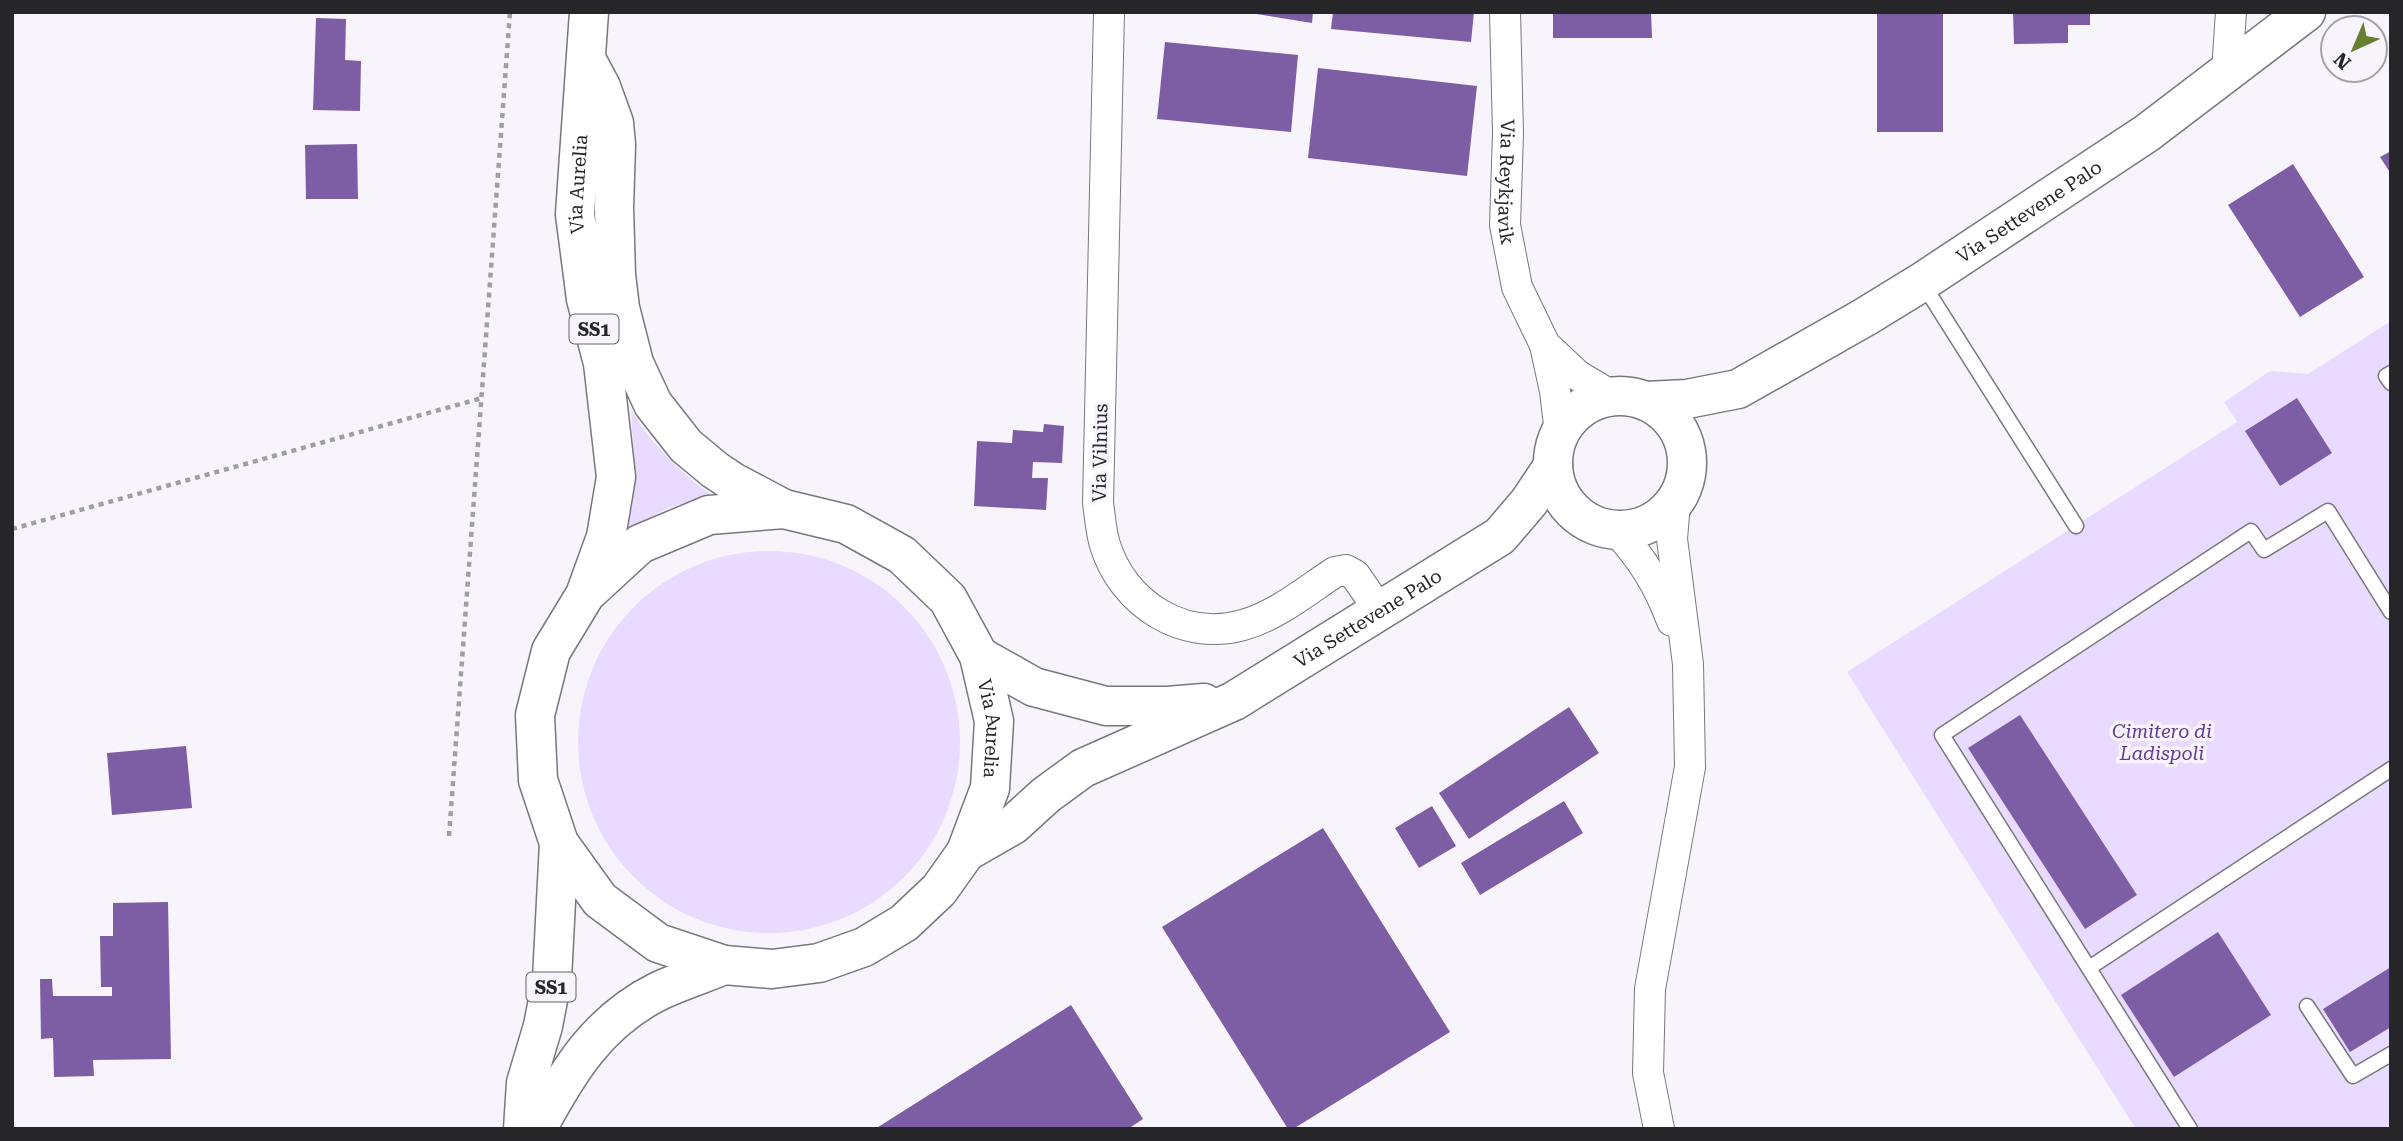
<svg xmlns="http://www.w3.org/2000/svg" width="2403" height="1141" viewBox="0 0 2403 1141" font-family="'Roboto Serif',serif">
  <style>
    .green { fill: #e9dbff }
    .building { fill: #7d5da3 }
    .lines { fill: none; stroke-linecap: round; stroke-linejoin: round }
    .lane-casing { stroke: #79777c; stroke-width: 17 }
    .street-casing { stroke: #79777c; stroke-width: 32 }
    .secondary-casing { stroke: #79777c; stroke-width: 41 }
    .primary-casing { stroke: #79777c; stroke-width: 41 }
    .path { stroke: #9f9ea2; stroke-width: 4.5; stroke-dasharray: 5 5; stroke-linecap: butt }
    .lane { stroke: #fff; stroke-width: 14 }
    .street { stroke: #fff; stroke-width: 30 }
    .secondary { stroke: #fff; stroke-width: 38 }
    .primary { stroke: #fff; stroke-width: 38 }
    .labels { text-anchor: middle; dominant-baseline: central; stroke-width: 7; stroke-linejoin: round; paint-order: stroke }
    .shield { fill: #f7f5fb; stroke: #656367; stroke-width: 2 }
    .shield-label { font-size: 18px; font-weight: bold; fill: #262527 }
    .street-label { font-size: 19px; fill: #262527; stroke: #f7f5fb }
    .park-label { font-size: 19px; font-style: italic; fill: #653a92; stroke: #f7f5fb }
  </style>
  <rect width="100%" height="100%" fill="#f7f5fb"/>
  <path class="green" d="M2391 321V1129H2136L1847 672 2237 422 2224 402 2270 371 2308 374Z
    M631 409C651 445 678 469 710 494L666 509 628 529 635 481Z
    M578 742a191 191 0 1 1 382 0a191 191 0 1 1-382 0Z"/>
  <path class="building" d="M1244 12H1313L1312 23Z
    M1333 12H1474L1471 42 1331 29Z
    M1553 12H1651L1652 38H1553Z
    M1877 12H1943V132H1877Z
    M2013 12H2090V25H2068V43L2014 44Z
    M316 18 346 19 345 60 361 61 360 111 313 110Z
    M1165 42 1298 55 1291 132 1157 119Z
    M1318 68 1477 86 1467 176 1308 158Z
    M357 144 358 199H306L305 145Z
    M2391 151V174L2380 157Z
    M2293 164 2364 277 2300 317 2228 205Z
    M2297 398 2332 453 2280 486 2245 431Z
    M1044 424 1064 426 1062 463 1033 462 1032 478H1048L1046 510 974 506 977 441 1012 443 1013 430 1043 432Z
    M1569 707 1599 753 1469 839 1439 793Z
    M2020 715 2137 895 2085 929 1968 748Z
    M186 746 192 808 112 815 107 753Z
    M1564 801 1583 833 1480 895 1461 863Z
    M1432 806 1456 846 1419 868 1395 828Z
    M1323 828 1450 1032 1293 1129H1288L1162 927Z
    M168 902 171 1059 93 1060 94 1076 54 1077 53 1038 41 1039 40 979H52L53 996H112V987H101L100 936H113V903Z
    M2218 932 2271 1015 2174 1077 2121 995Z
    M2391 967V1027L2350 1052 2323 1009Z
    M1071 1005 1143 1119 1128 1129H875Z"/>
  <g class="lines">
    <defs>
      <path id="lane" d="M1923 284 2076 526
        M2391 373 2386 376 2391 383
        M2089 968 2391 769
        M2307 1006 2353 1076 2391 1054
        M2190 1129 1942 735 2251 531 2264 550 2328 511 2391 612"/>
      <g id="street">
        <path d="M1109 12 1098 503C1100 517 1101 532 1105 545 1123 603 1182 642 1243 625 1276 616 1306 591 1335 572L1346 570 1355 575 1380 611"/>
        <path id="s1" d="M1505 12 1508 133 1505 225 1517 287 1545 345 1555 391 1560 433"/>
        <path d="M2227 71 2231 12"/>
        <path d="M1545 345 1577 375 1612 396"/>
        <path d="M1617 531C1643 560 1658 584 1672 621"/>
        <path d="M1659 1129 1648 1073 1650 989 1690 767 1688 664 1672 539 1675 503"/>
      </g>
      <g id="secondary">
        <circle cx="1620" cy="463" r="67"/>
        <path id="s2" d="M1646 401 1687 399 1738 389 1865 317 1922 282 2147 133 2306 12"/>
        <path d="M979 656 1034 687 1106 706H1167L1204 703"/>
        <path id="s3" d="M966 852 1013 825 1046 795 1083 768 1234 701 1500 536 1529 502 1553 466"/>
      </g>
      <g id="primary">
        <path id="s4" d="M586 59 601 87 614 123 616 145 614 208 616 275 620 308 634 363 653 404 686 446 715 470 733 482 784 509 846 524 902 555 948 599 979 656 994 721 990 788 966 852 939 890 904 923 864 947 819 963 772 969 724 965 658 943 600 900 559 843 538 780 535 715 551 651 585 595 606 537 616 477 603 363 586 299 575 214 589 12"/>
        <path d="M590 590 640 544 709 515 784 509"/>
        <path d="M523 1129 526 1083 543 1026 552 979 559 843"/>
        <path d="M537 1129C568 1071 598 1021 659 991 680 981 703 974 724 965"/>
      </g>
    </defs>
    <use href="#lane" class="lane-casing"/>
    <use href="#street" class="street-casing"/>
    <use href="#secondary" class="secondary-casing"/>
    <use href="#primary" class="primary-casing"/>
    <path class="path" d="M12 529 482 398
      M449 836 510 12"/>
    <use href="#lane" class="lane"/>
    <use href="#street" class="street"/>
    <use href="#secondary" class="secondary"/>
    <use href="#primary" class="primary"/>
  </g>
  <g class="labels">
    <g class="shield">
      <rect x="569.5" y="314.5" width="49" height="29" rx="5"/>
      <rect x="526.5" y="972.5" width="49" height="29" rx="5"/>
    </g>
    <g class="shield-label">
      <text x="594" y="329">SS1</text>
      <text x="551" y="987">SS1</text>
    </g>
    <g class="street-label">
      <text stroke="none"><textPath href="#s1" startOffset="170">Via Reykjavik</textPath></text>
      <text stroke="none"><textPath href="#s4" startOffset="2165">Via Aurelia</textPath></text>
      <text stroke="none"><textPath href="#s2" startOffset="434">Via Settevene Palo</textPath></text>
      <text transform="translate(1100 453) rotate(-89)">Via Vilnius</text>
      <text stroke="none"><textPath href="#s3" startOffset="467">Via Settevene Palo</textPath></text>
      <text stroke="none"><textPath href="#s4" startOffset="858">Via Aurelia</textPath></text>
    </g>
    <g class="park-label">
      <text x="2162" y="731">Cimitero di<tspan x="2162" dy="22">Ladispoli</tspan></text>
    </g>
  </g>
  <rect width="2403" height="1141" fill="none" stroke="#262527" stroke-width="28"/>
  <g transform="translate(2354 49) rotate(224)"><circle r="33" fill="#f7f5fb" stroke="#a3a2a6" stroke-width="2"/>
  <path d="M0-5L12 26L0 18L-12 26Z" fill="#687f31"/>
  <text y="-10" font-size="19" font-weight="bold" text-anchor="middle" fill="#262527">N</text>
  </g>
</svg>
